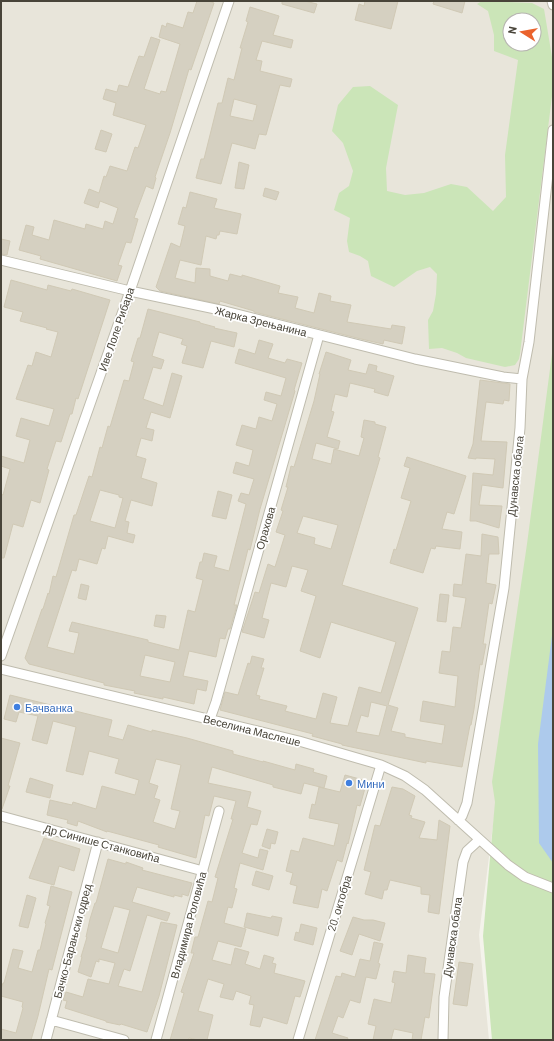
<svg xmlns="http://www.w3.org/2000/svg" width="554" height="1041" viewBox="0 0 554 1041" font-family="Barlow,sans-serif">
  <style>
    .residential { fill: #e8e5da; fill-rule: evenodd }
    .green { fill: #cbe5b8; fill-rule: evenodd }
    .water { fill: #adcaec }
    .building { fill: #d5d0c1; stroke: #d0c9b5; fill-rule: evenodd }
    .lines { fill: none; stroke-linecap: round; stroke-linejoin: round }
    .street-casing { stroke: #bfbcae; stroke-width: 11 }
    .street { stroke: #fff; stroke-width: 9 }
    .shop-dot { fill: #3f7fe0; stroke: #fff; stroke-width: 1.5 }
    .labels { text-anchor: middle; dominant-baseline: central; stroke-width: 3.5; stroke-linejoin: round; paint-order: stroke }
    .street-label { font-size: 11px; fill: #484439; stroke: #fff }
    .shop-label { font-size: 11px; fill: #366cbe; stroke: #fff; text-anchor: start }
  </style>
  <rect width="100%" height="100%" fill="#f4f3eb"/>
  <path class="residential" d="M1 1H553V357L479 935 489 1040H1ZM510 20H534V44H510Z"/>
  <path class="green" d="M482 1 532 3 544 9 553 63 552 96 520 354 519 359 515 365 505 367 466 358 457 353 442 348 429 349 428 320 433 311 436 294 437 274 430 267 417 271 394 287 371 276 368 261 360 256 349 252 347 241 350 218 334 210 339 193 349 186 353 171 343 143 332 131 338 105 353 87 370 86 398 105 386 168 387 191 405 195 424 193 451 184 467 187 493 211 506 197 505 155 518 60 494 51V35L488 11 477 4ZM510 20H534V44H510Z
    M553 346V1040H492L483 936 495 802 492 782 527 544Z"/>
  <path class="water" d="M553 628V863L539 843 538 744Z"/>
  <path class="building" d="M197 1H209L214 3 191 70 189 69 170 133 155 177 156 178 153 189 146 186 134 218 138 219 131 243 126 242 118 265 122 266 117 281 40 259 41 256 19 250 26 225 34 227 32 235 49 240 54 220 85 229 86 224 103 229 105 221 113 224 118 208 100 201 98 208 84 203 89 189 99 193 104 176 106 177 110 166 127 171 135 147 138 148 146 125 113 115 116 103 103 99 106 89 117 92 119 85 128 87 139 56 144 57 151 37 160 40 144 89 160 94 161 91 166 92 180 44 159 37 162 25 166 27 167 23 183 28 188 12 193 13Z
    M282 1H305L317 4 314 13 282 4Z
    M365 1H398L391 29 355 20 359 4 364 6Z
    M434 1H465L462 13 433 4Z
    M250 7 279 16 273 35 293 40 291 48 262 41 256 60 262 61 260 71 292 79 290 87 280 85 266 135 259 134 255 149 232 143 221 184 196 178 201 159H204L218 103H222L228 78 234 80 242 48H240L248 22 246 21ZM234 99 257 105 253 121 230 116Z
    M101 130 112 134 106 152 95 149Z
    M239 162 249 165 244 189 235 188Z
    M265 188 279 192 276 200 263 196Z
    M190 192 217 199 214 208 241 214 237 234 220 231 219 235H217L216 239 206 236 201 265 180 260 175 278 195 283 196 268 210 269V276L228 281 230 274 242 277V275L280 286 278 293 298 297 295 308 314 313 319 293 331 296 330 301 351 305 347 322 391 329 392 325 405 327 402 344 384 340 383 344 361 339 254 312V311L220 301 219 304 160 291 156 287 171 243 180 247 185 226 178 224 183 207 186 208Z
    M1 239 10 241 7 255 1 254Z
    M11 280 47 290 48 285 71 291 72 289 110 300 78 399 76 398 72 414H70L61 442 56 441 47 469 49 470 40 503 31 500 23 527 13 524 4 558H1V494L3 495 10 469 1 466V456L24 463 30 440 16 436 21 418 49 426 54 409 16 399 28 365 32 366 36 352 51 357 58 332 46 329 47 328 20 321 23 312 4 307Z
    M148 309 200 322V323L215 327 214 328 237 333 234 347 211 341 203 368 182 363 187 346 181 344 183 339 159 332 152 356 164 360 161 369 153 367 143 399 163 406 172 373 182 376 170 418 151 412 146 428 154 430 152 441 141 438 136 456 146 459 141 478 157 483 152 506 131 500 125 521 129 522 127 533 135 535 133 543 108 536 105 549 102 548 97 564 79 559 76 571 72 570 47 647 74 654 79 633 69 631 72 622 148 640V642L179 650 188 610 195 612 203 580 196 578 200 562H202L204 553 217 556 214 567 229 571 246 504 238 501 241 493 249 495 254 479 233 473 236 462 249 466 253 450 236 445 242 425 256 429 259 417 272 421 277 404 264 400 266 392 281 396 286 378 235 363 239 349 255 354 259 340 273 344 268 358 285 363 287 359 302 363 294 390 295 391 260 509 250 550 248 549 234 605H237L230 629H228L225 639 220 638 216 657 189 651 183 676 208 681 206 691 197 689 194 704 163 697V699L134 693 135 691 104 685V683L29 664 25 658 42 609H43L48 593 49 594 53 576 56 577 74 515H76L89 476 92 477 100 447 102 448 108 426 110 427 124 380 129 381 134 362 131 361 138 338H140ZM100 490 119 495V497L123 498 115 528 90 521ZM145 655 175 662 170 682 140 676Z
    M326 352 351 360 348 370 366 374 369 364 377 366 376 371 394 376 388 396 374 392 375 389 350 383 347 397 335 394 331 411 334 412 327 437 340 441 338 449 316 443 312 459 331 464 334 449 359 456 364 438 361 437 364 420 375 422V424L386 427 378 457 380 458 342 585 418 608 388 705 398 708 391 731 405 734V737L442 744 445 725 420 721 423 701 455 707 458 676 439 673 442 651 450 652 453 627 461 628 466 598 453 596 454 584 462 585 466 554 481 556 482 534 498 537 499 554H489L486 583 496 585 492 604 489 603 483 644H486L482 665 480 664 474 709 471 725H470L462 767 426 761V763L342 745V744L312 736 313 734 220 710 225 692 238 695 248 663 250 664 252 656 264 659 261 668H264L256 695 260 696 259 699 287 706 285 711 316 719 323 693 337 697 330 723 348 726 359 687 381 693 396 642 331 622 320 658 300 651 316 596 301 591 308 570 292 566 286 587 271 583 262 618 269 620 264 638 242 632 255 592 259 593 268 564 275 567 285 535 276 532 283 511 281 510 288 487H286L291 466 294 467 314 401 320 374H319ZM303 516 338 525 331 549 314 544 315 538 297 533ZM371 702 387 706 379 736 356 732 361 715 368 717Z
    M480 380 510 384 509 401 504 400 503 404 486 402 481 441 507 442 503 488 482 485 479 505 502 506 499 528 476 521H470L473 473 493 475 495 459 476 458V459L468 458 473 444Z
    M407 457 466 476 454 514 447 512 442 529 462 532 460 549 436 546 435 549 431 548 423 573 390 563 394 549 396 550 411 501 401 498 410 468 404 466Z
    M218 491 232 495 226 519 212 516Z
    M81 584 89 586 86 600 78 598Z
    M440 594 449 595 446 622 437 621Z
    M156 615 166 616 164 628 154 626Z
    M10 695 112 720 108 736 123 740 128 725 152 732V730L187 738 233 751V754L263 762V761L295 770 296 764 314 769 313 772 327 776 324 788 304 783 301 794 273 787V785L212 767 208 783 251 792 247 807 261 811 257 825 251 824 242 853 258 858 260 849 268 851 263 870 240 863 234 888 237 889 232 908 228 907 224 923 246 929 241 947 218 941 212 960 231 965 235 948 249 952 245 964 260 969 264 955 274 958 272 963 276 964 274 973 305 981 300 997 295 996 287 1024 263 1017 260 1027 250 1025 254 1005 249 1004 251 996 236 991 233 1000 220 997 224 984 208 979 198 1011 213 1015 207 1040H198L189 1038 188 1040H170L184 993 181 992 194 953H191L195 937H198L208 901 212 902 218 878 215 877 233 819H231L236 801 214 796 209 816 205 815 196 858 158 847 159 845 107 831V832L78 821 77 826 67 823 68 820 47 815 50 800 72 805 73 802 96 809 102 786 135 795 139 780 115 773 119 759 89 751 83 775 66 771 76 727 53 721 47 744 32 740 38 716 19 712 16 722 4 719ZM156 759 181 765 171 809 180 811 175 829 153 822 160 800 154 798 158 786 149 783Z
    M1 738 20 743 8 786H10L2 809H1Z
    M345 775 367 781 360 806 357 805 348 844 347 843 342 862 337 860 327 891 322 889 318 908 293 903 297 886 290 884 293 873 286 871 291 850 299 852 303 838 334 846 339 824 309 818 312 804 315 805 319 787 340 792Z
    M30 778 53 785 50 798 26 792Z
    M392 787 403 789 415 796 409 815 412 816 411 818 425 822 419 838 437 840 439 820 450 826 439 914 428 912 430 895 421 894V887L390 880 387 890H384L382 899 365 894 371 872 364 870 375 825 380 826Z
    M267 829 278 832 275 844 271 843 270 849 262 846Z
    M44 838 80 849 74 871 59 866 54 885 29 878Z
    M108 859 126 864V862L143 868 142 870 192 883 188 896 182 894V897L174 895V897L137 887 132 902 170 913 167 921 147 915 130 971 124 969 118 986 142 992 161 922 177 925 159 996 147 1032 121 1024 120 1025 106 1022V1021L65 1008 67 1001 63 1000 66 992 83 997 88 979 109 984 115 963 99 959V962L96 961 91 977 78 972 82 957H81L87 937H86L90 919 95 903H96ZM114 906 130 910 118 953 101 948Z
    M256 871 273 876 269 890 252 885Z
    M51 886 72 892 52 970 49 969 38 1016 31 1040H1V1029L16 1033 23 1008 22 1007 23 1002 1 996V989L3 983H4L13 949 23 951 18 968 32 972 38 950H40L46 924 45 923 50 906 47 905Z
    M27 895 36 898 28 928 19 926Z
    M247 913 271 918 272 916 282 918 278 936 244 927Z
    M353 917 364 920H373L385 923 380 941 359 934 352 955 340 951Z
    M301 924 317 928 313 945 294 940 296 932 299 933Z
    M374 942 383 944 378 963 380 964 376 979 366 977 360 1003 350 1000 343 1018 338 1016 332 1033 348 1038 347 1040H315L336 976 341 977 342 973 355 977 360 959 370 961Z
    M408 955 426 958 424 973 435 974 429 1018 425 1017 421 1040H412L413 1033 394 1029 391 1040H373L376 1026 368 1024 374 999 391 1003 395 983 392 982 394 971 406 973Z
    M459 962 473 964 467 1006 453 1004Z"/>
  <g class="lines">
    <defs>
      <path id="street" d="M552 1 553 5
        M1 260 130 291 225 311 415 359 503 377 522 379
        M1 656 130 291 229 1
        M1 669 299 741 381 765 405 776 425 790 508 865 525 877 553 888
        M210 719 216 702 319 335
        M1 816 203 871
        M458 820 462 816 467 803 504 588 520 428 522 379 529 342 553 130
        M51 1020 124 1040
        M46 1040 98 842
        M156 1040 219 811
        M298 1040 381 765
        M443 1040 444 997 463 862 467 851 479 840"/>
    </defs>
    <use href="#street" class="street-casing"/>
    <use href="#street" class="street"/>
  </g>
  <g class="shop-dot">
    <circle cx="17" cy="707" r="4"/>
    <circle cx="349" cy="783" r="4"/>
  </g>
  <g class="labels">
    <g class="street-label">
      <text transform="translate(261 321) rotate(14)">Жарка Зрењанина</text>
      <text transform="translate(116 329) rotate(-71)">Иве Лоле Рибара</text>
      <text transform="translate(515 476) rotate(-84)">Дунавска обала</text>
      <text transform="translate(265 528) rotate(-74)">Орахова</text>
      <text transform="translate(252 730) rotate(14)">Веселина Маслеше</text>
      <text transform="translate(102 843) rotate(15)">Др Синише Станковића</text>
      <text transform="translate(339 903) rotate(-73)">20. октобра</text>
      <text transform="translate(188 925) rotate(-75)">Владимира Роловића</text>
      <text transform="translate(452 937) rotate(-82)">Дунавска обала</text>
      <text transform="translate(72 941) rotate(-75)">Бачко-Барањски одред</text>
    </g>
    <g class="shop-label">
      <text x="25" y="707">Бачванка</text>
      <text x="357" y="783">Мини</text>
    </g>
  </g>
  <rect width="554" height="1041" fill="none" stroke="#484439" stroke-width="4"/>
  <g transform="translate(522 32) rotate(281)"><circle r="19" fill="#ffffff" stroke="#b6b4b0"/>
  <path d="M0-3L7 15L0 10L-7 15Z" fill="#ea632d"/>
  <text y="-6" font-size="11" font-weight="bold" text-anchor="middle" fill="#484439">N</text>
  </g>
</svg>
